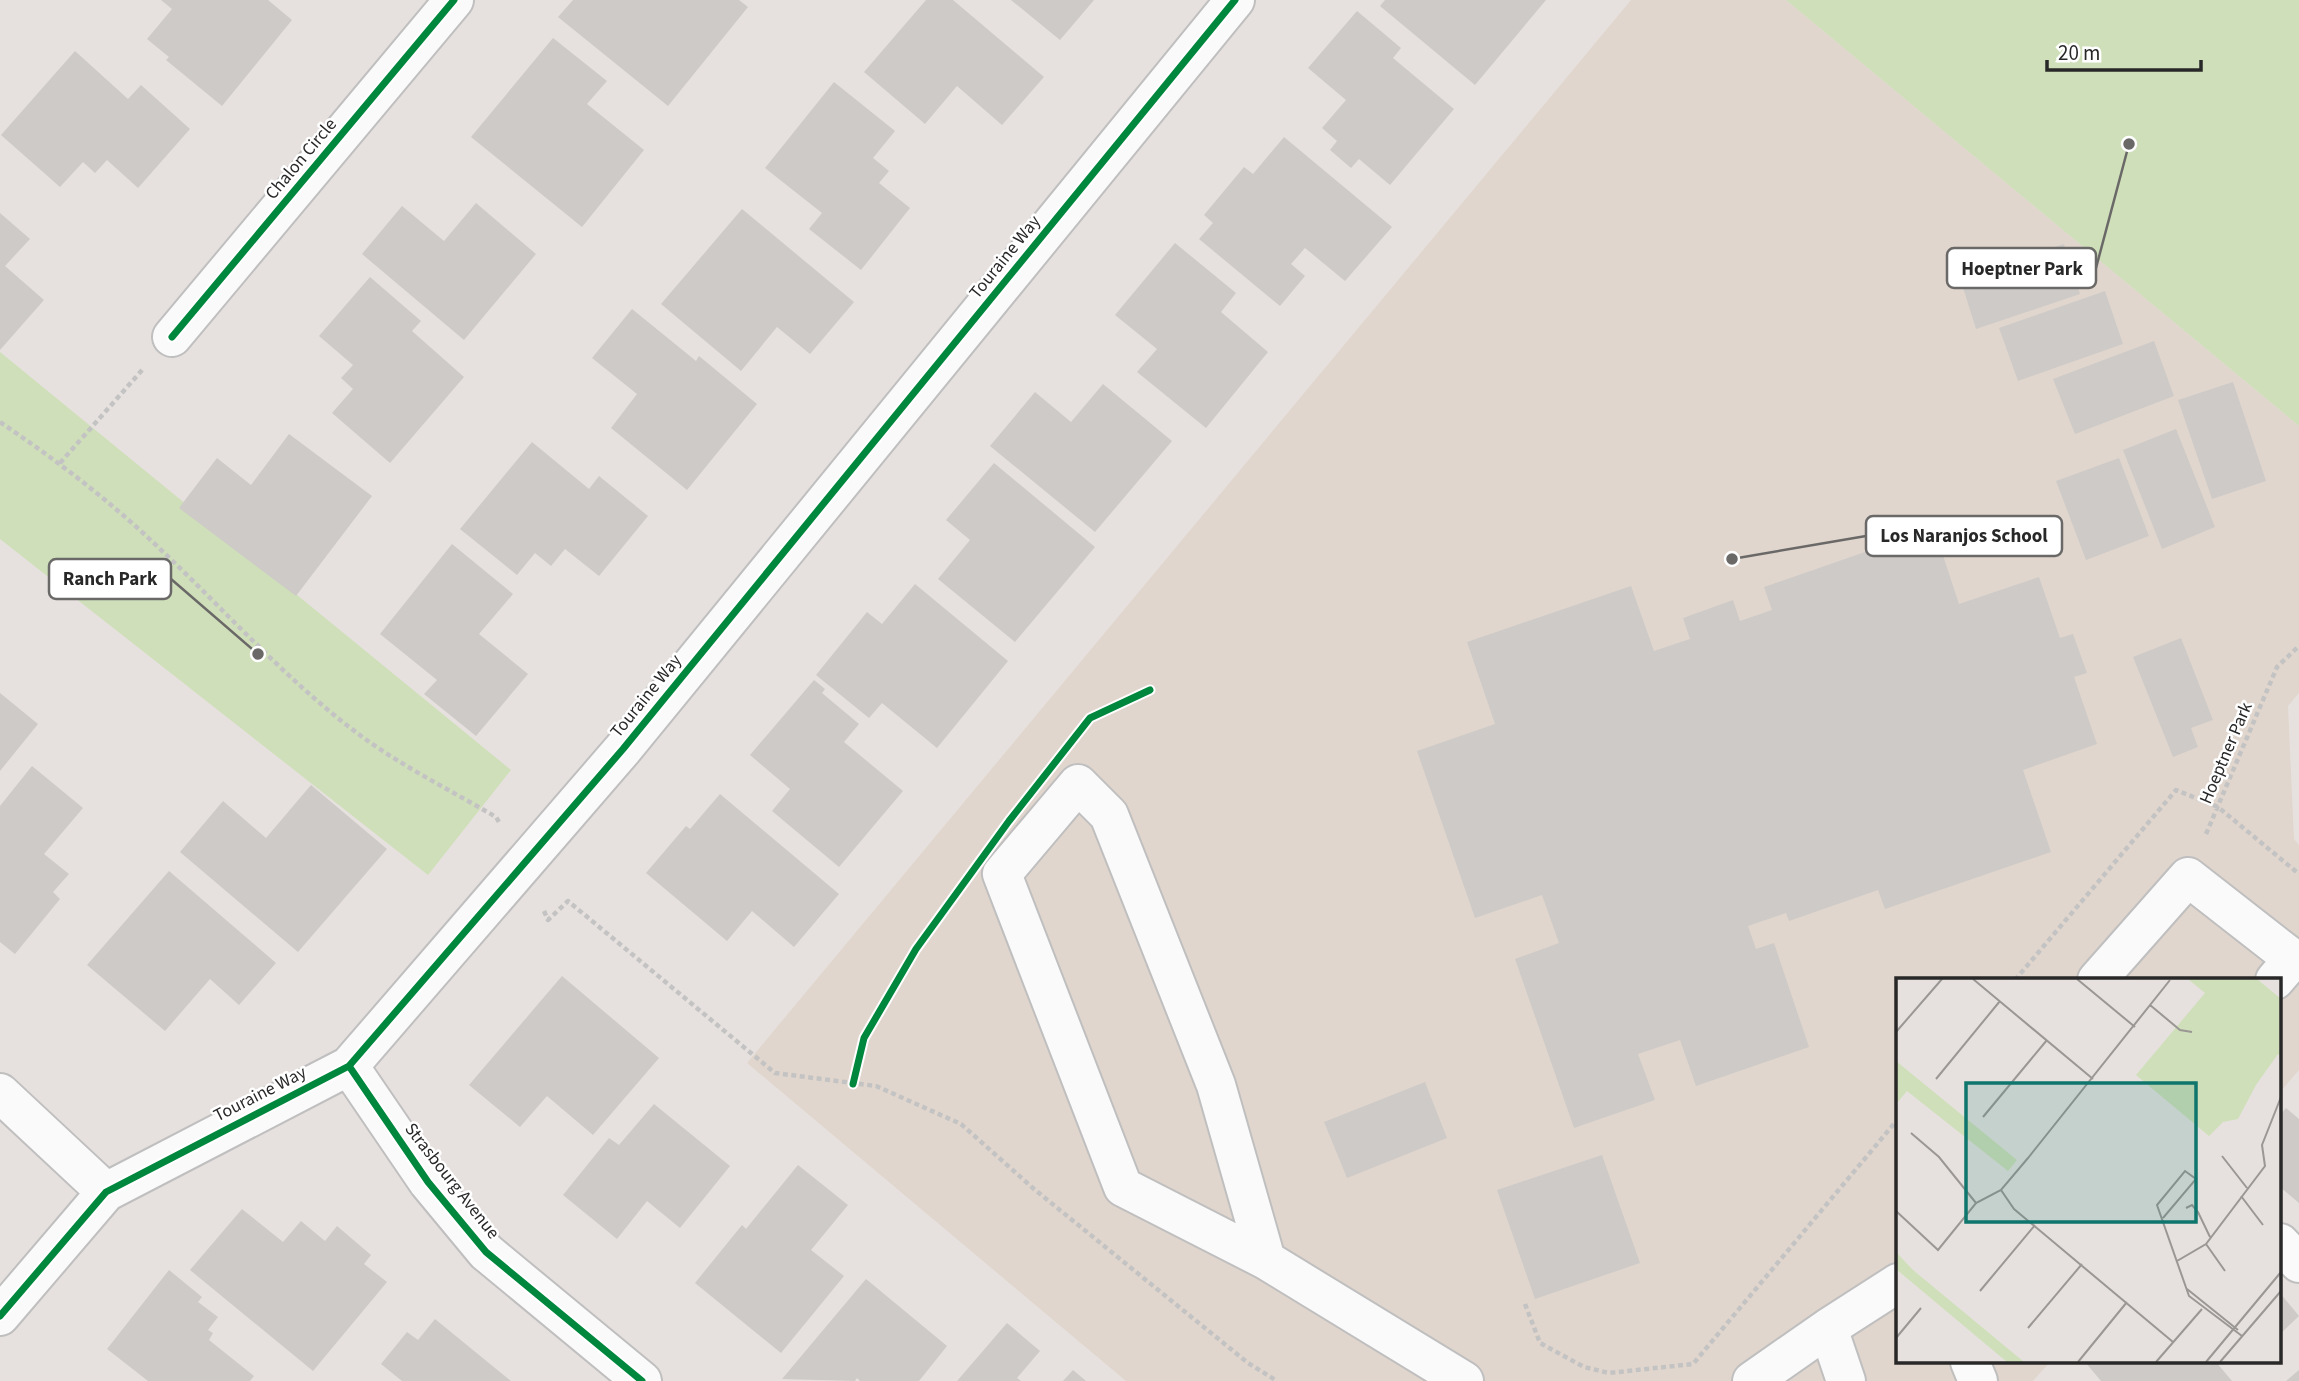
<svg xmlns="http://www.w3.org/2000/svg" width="2299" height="1381" viewBox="0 0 2299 1381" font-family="'Source Sans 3',sans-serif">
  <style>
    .education { fill: #e0d6cd }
    .green { fill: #cfdfb9 }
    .building { fill: #cdcac7 }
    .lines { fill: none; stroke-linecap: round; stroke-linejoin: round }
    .minor-casing { stroke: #c0bfbf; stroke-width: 42 }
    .path { stroke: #c4c3c3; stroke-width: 4.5; stroke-dasharray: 5 3.5; stroke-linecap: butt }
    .minor { stroke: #fbfafa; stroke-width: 38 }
    .cycleway-casing { stroke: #fff; stroke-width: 11 }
    .cycleway { stroke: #00873e; stroke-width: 7 }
    .labels { text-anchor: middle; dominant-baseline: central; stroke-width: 5; stroke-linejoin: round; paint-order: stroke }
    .street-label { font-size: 18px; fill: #282828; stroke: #fff }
    .inset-road { fill: none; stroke: #9a9795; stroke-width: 2 }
    .view { fill: #0f766e; fill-opacity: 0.15; stroke: #0f766e; stroke-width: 3.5 }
    .inset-edge { fill: none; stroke: #282828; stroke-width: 3.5 }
    .leader { fill: none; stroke: #6a6968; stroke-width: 2.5 }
    .callout-dot { fill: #6a6968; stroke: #fff; stroke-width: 2.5 }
    .callout { fill: #fff; stroke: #6a6968; stroke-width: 2.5 }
    .callout-label { font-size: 19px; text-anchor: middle; font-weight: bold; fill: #282828 }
  </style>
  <rect width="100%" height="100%" fill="#e6e1de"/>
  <path class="education" d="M1631 0H1786L2299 426V693L2288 706 2294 839 2299 845V1070L2280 1092V980H1898V1362H2050L2033 1381H1126L747 1063Z"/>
  <path class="green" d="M1786 0H2299V426Z
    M0 352 511 770 428 875 0 539Z"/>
  <path class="building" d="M161 0H268L292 20 222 106 166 60 169 57 147 39 172 9Z
    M573 0H739L748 7 668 106 558 17Z
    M926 0H953L1044 77 1002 125 957 86 925 124 864 72Z
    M1011 0H1094L1060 40Z
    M1385 0H1546L1475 85 1380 6Z
    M1357 11 1401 48 1393 58 1454 109 1390 185 1359 159 1351 168 1330 150 1337 141 1322 128 1346 100 1308 68Z
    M553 38 607 81 587 104 644 150 582 227 471 137Z
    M75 51 128 99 141 85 190 129 138 188 107 160 95 173 83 162 60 187 1 135Z
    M834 82 895 131 873 158 889 171 879 183 910 208 861 270 809 229 822 213 765 168Z
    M1284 137 1392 227 1345 281 1305 248 1291 264 1305 276 1280 306 1199 239 1213 223 1204 215 1244 167 1253 174Z
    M476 203 536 254 464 340 362 254 402 206 444 241Z
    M742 209 854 302 810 354 777 327 741 371 661 304Z
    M0 213 30 239 5 266 44 300 0 350Z
    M1175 243 1236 293 1221 312 1268 352 1206 428 1137 372 1157 349 1115 315Z
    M2064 244 2080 294 1976 329 1960 278Z
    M370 277 421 321 412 331 464 377 390 463 332 413 353 389 341 378 353 365 319 336Z
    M2105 291 2123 344 2018 381 1999 328Z
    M632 309 696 361 699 356 757 404 687 490 611 428 637 394 592 358Z
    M2154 341 2174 396 2075 434 2053 379Z
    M2233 382 2266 481 2212 499 2178 400Z
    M1103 384 1172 441 1095 532 990 446 1035 392 1071 422Z
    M2176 429 2215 527 2162 549 2123 450Z
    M289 434 372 496 296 596 179 508 217 458 251 485Z
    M532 442 589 489 599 476 648 516 599 576 565 549 551 566 535 553 517 575 460 529Z
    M2119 458 2149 536 2086 560 2056 481Z
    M994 463 1095 547 1015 642 938 579 970 540 946 520Z
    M1934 528 1959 604 2039 577 2060 638 2073 634 2087 673 2074 677 2097 744 2023 770 2051 852 1885 909 1878 890 1789 921 1786 913 1748 926 1756 949 1774 943 1809 1047 1696 1086 1680 1040 1638 1054 1655 1100 1574 1128 1515 959 1559 943 1542 895 1475 918 1417 751 1495 724 1467 642 1631 586 1654 651 1690 639 1683 618 1733 600 1740 621 1772 610 1764 587Z
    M452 544 513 594 479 634 528 674 476 736 424 694 437 680 380 634Z
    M915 584 1008 661 937 748 882 703 869 718 816 675 867 612 882 624Z
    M2181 638 2213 720 2191 728 2198 747 2173 757 2133 657Z
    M814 680 825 689 822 693 859 724 844 742 903 791 839 867 772 811 790 789 750 755Z
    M0 693 38 724 0 771Z
    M32 766 83 808 44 854 69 874 53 892 60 899 15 954 0 942V806Z
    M311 785 387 849 298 952 180 852 223 801 266 838Z
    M720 794 839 894 794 947 752 911 727 941 646 873 686 826 690 829Z
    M169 871 276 963 239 1005 210 979 165 1031 87 965Z
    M562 976 659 1058 593 1135 547 1096 520 1127 469 1085Z
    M1425 1082 1447 1138 1347 1178 1324 1122Z
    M654 1104 730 1166 680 1228 647 1201 617 1239 563 1195 609 1138 619 1145Z
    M2286 1108 2299 1119V1203L2280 1187V1115Z
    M1602 1155 1640 1263 1535 1299 1497 1190Z
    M798 1165 848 1205 811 1250 844 1276 781 1353 695 1283 742 1225 746 1229Z
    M242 1209 283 1242 301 1221 325 1241 337 1226 371 1255 364 1264 387 1282 313 1371 190 1270Z
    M169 1270 202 1297 198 1302 218 1317 208 1330 213 1333 209 1340 254 1376 250 1381H148L107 1349Z
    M866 1279 947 1346 919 1381H860L857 1378 855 1381 782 1379Z
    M2280 1293 2299 1316 2280 1334Z
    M435 1319 511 1381H402L381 1364 407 1332 418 1340Z
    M1007 1323 1040 1351 1017 1378 1021 1381H957Z
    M2085 1362H2216L2232 1381H2101Z
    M1073 1370 1086 1381H1063Z
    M2299 1370V1381H2286Z"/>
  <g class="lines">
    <defs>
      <path id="minor" d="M172 337 454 0
        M2097 980 2188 877 2293 959 2275 980
        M349 1066 428 1182 486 1252 642 1381
        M0 1093 106 1192
        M2280 1243 2299 1263
        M1266 1260 1216 1085 1109 815 1078 784 1002 874 1123 1187 1266 1260 1464 1381
        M0 1316 106 1192 349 1066 623 749 1235 0
        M1828 1328 1846 1381
        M1970 1362 1978 1381
        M1752 1381 1828 1328 1898 1283"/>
    </defs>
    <use href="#minor" class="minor-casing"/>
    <path class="path" d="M0 422C56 460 109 500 158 547 227 612 291 686 368 741 406 768 455 793 496 817L499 822
      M60 463 143 369
      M2206 834 2277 667 2299 646
      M544 911 548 920 568 901 775 1073 876 1086 961 1124 1034 1189 1248 1363 1277 1381
      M2015 980 2176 790 2218 807 2299 874
      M1525 1304 1540 1343 1584 1367 1609 1373 1693 1364 1898 1119"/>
    <use href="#minor" class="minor"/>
    <defs>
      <path id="cycleway" d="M172 337 454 0
        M349 1066 428 1182 486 1252 642 1381
        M853 1084 864 1038 916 949 1009 821 1090 718 1150 690
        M0 1316 106 1192 349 1066 623 749 1235 0"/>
    </defs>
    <use href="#cycleway" class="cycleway-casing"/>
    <use href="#cycleway" class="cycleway"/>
  </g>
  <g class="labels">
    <g class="street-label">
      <text transform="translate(301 159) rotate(-50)">Chalon Circle</text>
      <text transform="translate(1005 257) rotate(-51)">Touraine Way</text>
      <text transform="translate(646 696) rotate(-51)">Touraine Way</text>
      <text transform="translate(2226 753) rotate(-67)">Hoeptner Park</text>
      <text transform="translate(260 1094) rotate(-27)">Touraine Way</text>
      <text transform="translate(452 1181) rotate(52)">Strasbourg Avenue</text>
    </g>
  </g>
  <g transform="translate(1896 978)">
    <rect width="385" height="385" fill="#e6e1de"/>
    <path d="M292 1H361L385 21V78L382 76 360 107 342 141 327 144 313 158 240 97 309 15ZM0 83 121 182 112 193 11 113 0 126ZM0 274 17 292 128 384H111L0 291Z" fill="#cfdfb9"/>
    <path class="inset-road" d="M77 1 197 101M181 1 239 49M254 27 284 52 296 54M0 54 46 1M40 101 104 23M87 139 151 62M15 155 43 179 80 225M326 178 351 210M105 212 118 231 277 364M345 218 367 247M290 230 296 227 302 234 314 259M0 233 42 272 80 225 105 212 132 180 274 2M267 240 300 201 289 193 261 227 293 318 346 358M310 266 329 293M281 283 310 266 369 188 366 167 385 119M291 311 342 352M84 313 139 247M132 350 186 286M0 360 25 330M182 384 231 324M260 384 306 331M310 384 385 294M324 384 385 313"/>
    <path class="view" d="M70 105H300V244H70Z"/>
    <rect width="385" height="385" class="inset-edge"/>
  </g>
  <path class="leader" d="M2129 144L2096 268M1732 559L1866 536M258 654L171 579"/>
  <g class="callout-dot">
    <circle cx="2129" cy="144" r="7"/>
    <circle cx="1732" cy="559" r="7"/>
    <circle cx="258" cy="654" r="7"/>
  </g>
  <g class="callout">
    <rect x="1947" y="248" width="149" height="40" rx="7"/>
    <rect x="1866" y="516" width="196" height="40" rx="7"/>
    <rect x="49" y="559" width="122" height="40" rx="7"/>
  </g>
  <g class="callout-label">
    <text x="2022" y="275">Hoeptner Park</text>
    <text x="1964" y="542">Los Naranjos School</text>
    <text x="110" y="585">Ranch Park</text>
  </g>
  <path d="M2047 60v10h154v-10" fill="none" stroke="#282828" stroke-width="3.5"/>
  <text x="2058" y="60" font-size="21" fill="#282828" stroke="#ffffff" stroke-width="5" paint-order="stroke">20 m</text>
</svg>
